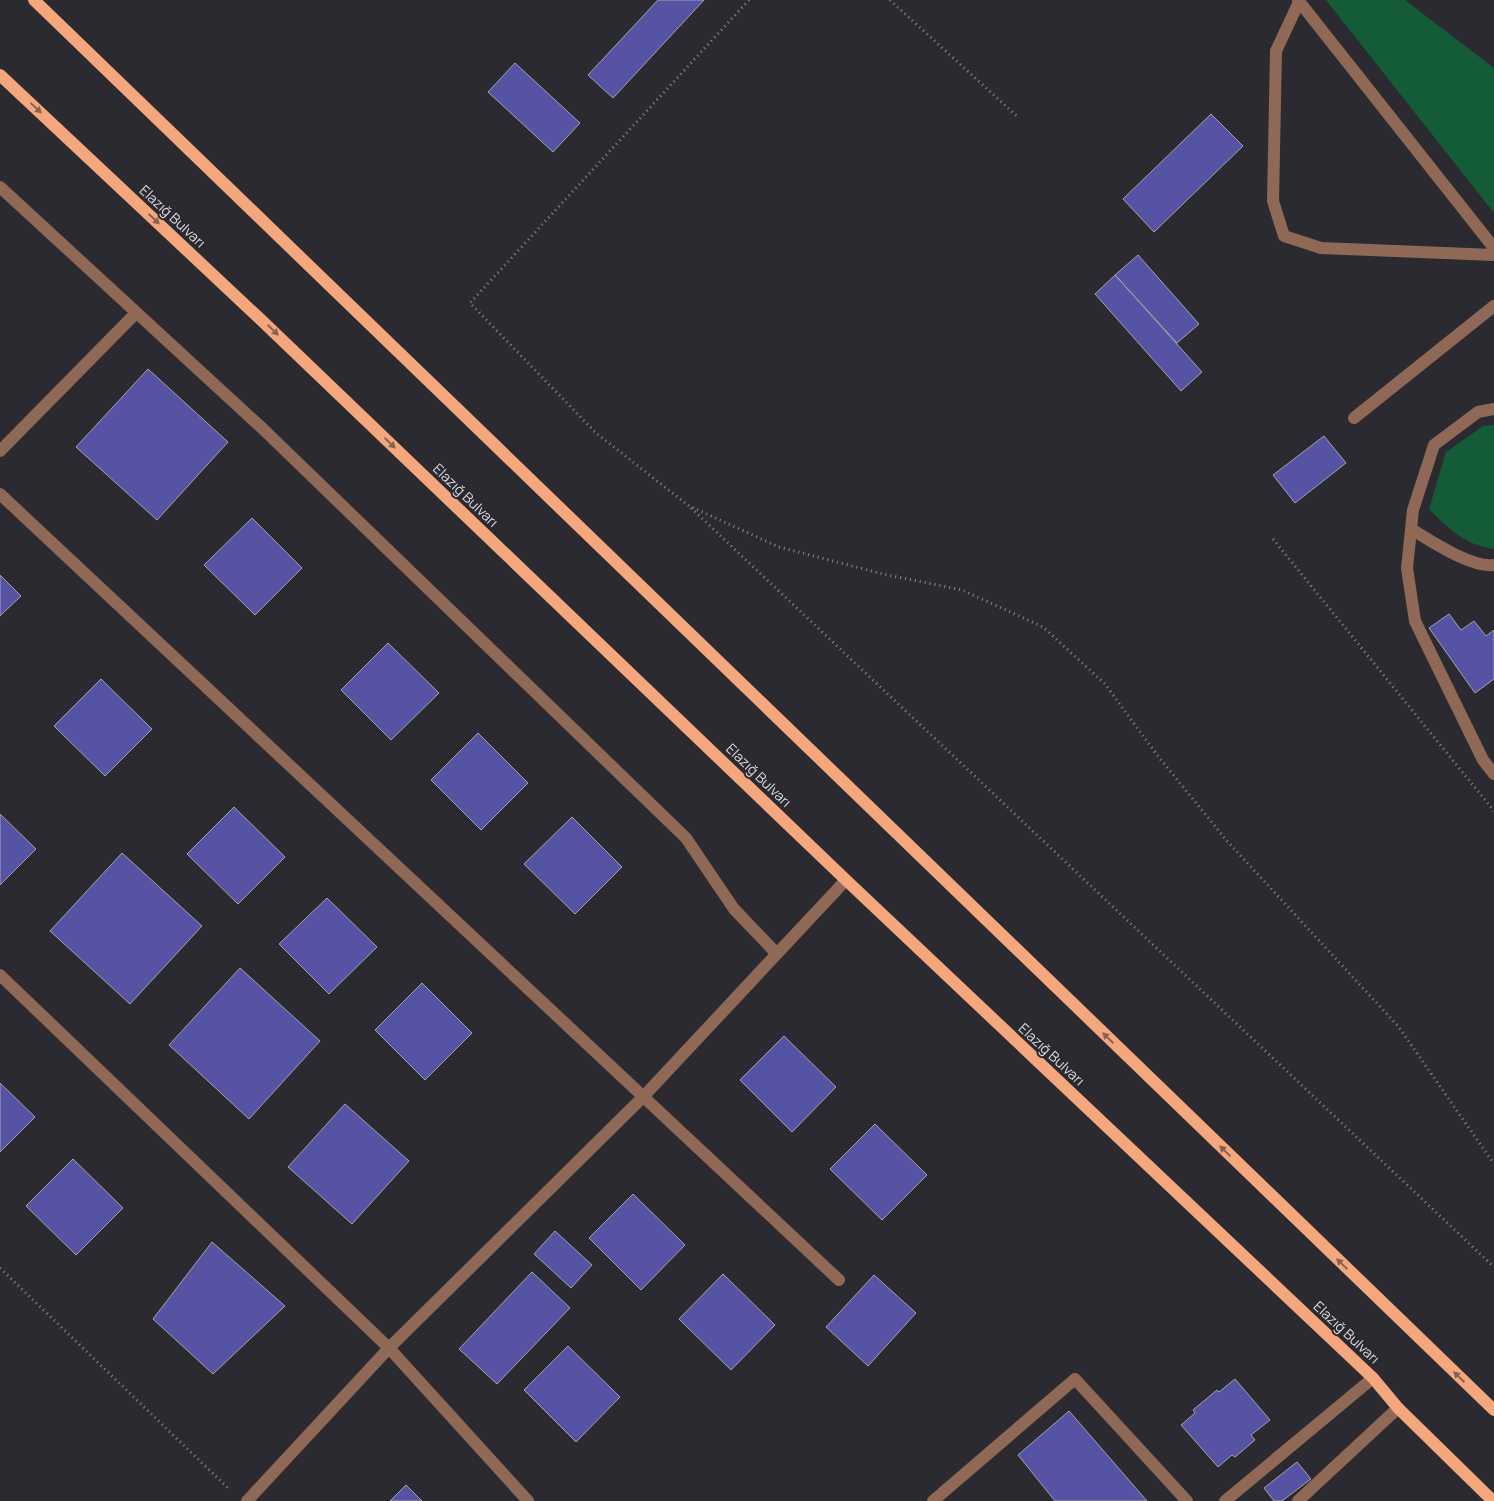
<svg xmlns="http://www.w3.org/2000/svg" width="1494" height="1501" viewBox="0 0 1494 1501" font-family="Manrope,sans-serif">
  <style>
    .green { fill: #145b38 }
    .building { fill: #5653a4; stroke: #a3a4ac }
    .lines { fill: none; stroke-linecap: round; stroke-linejoin: round }
    .path { stroke: #8b898e; stroke-width: 3; stroke-dasharray: 1 4; stroke-linecap: butt }
    .minor { stroke: #8f6955; stroke-width: 12 }
    .major { stroke: #f4a67d; stroke-width: 12 }
    .oneway { fill: #856253 }
    .labels { text-anchor: middle; dominant-baseline: central; stroke-width: 4; stroke-linejoin: round; paint-order: stroke }
    .street-label { font-size: 14px; fill: #dcdadf; stroke: #2b2a30 }
  </style>
  <rect width="100%" height="100%" fill="#2b2a30"/>
  <path class="green" d="M1326 0H1405L1494 68V213Z
    M1494 425V549C1465 545 1449 529 1429 509L1446 452 1483 426Z"/>
  <path class="building" d="M658 0H704L613 98 588 75Z
    M515 63 580 123 553 152 488 92Z
    M1211 114 1243 146 1154 232 1123 199Z
    M1138 255 1199 324 1177 343 1115 275Z
    M1115 275 1202 372 1181 391 1095 294Z
    M148 369 228 442 157 520 76 447Z
    M1324 436 1346 463 1295 503 1273 475Z
    M252 518 302 568 255 615 204 565Z
    M0 575 21 596 0 616Z
    M1449 614 1461 630 1474 621 1486 636 1494 630V679L1475 693 1429 628Z
    M388 643 439 693 391 740 341 690Z
    M101 679 152 729 105 776 54 726Z
    M478 733 528 783 481 830 431 780Z
    M234 807 285 857 238 904 187 854Z
    M0 814 36 849 0 885Z
    M572 817 622 867 575 914 524 864Z
    M122 853 202 926 130 1004 50 931Z
    M327 898 377 947 329 994 279 944Z
    M240 968 320 1041 249 1119 169 1045Z
    M422 983 472 1033 425 1080 375 1030Z
    M784 1036 836 1087 792 1132 740 1080Z
    M0 1083 35 1117 0 1152Z
    M345 1104 409 1161 352 1224 288 1167Z
    M875 1124 927 1175 882 1220 830 1169Z
    M73 1159 123 1208 76 1255 26 1206Z
    M633 1194 685 1245 641 1290 589 1238Z
    M555 1231 592 1265 571 1288 534 1254Z
    M212 1242 285 1306 213 1374 153 1319Z
    M532 1272 570 1308 497 1384 459 1349Z
    M723 1274 775 1325 731 1370 679 1319Z
    M874 1275 916 1313 868 1366 826 1327Z
    M568 1346 620 1397 576 1442 524 1390Z
    M1235 1379 1270 1420 1251 1435 1255 1440 1235 1457 1232 1455 1218 1467 1181 1425 1195 1413 1193 1410 1217 1390 1219 1392Z
    M1069 1411 1147 1501H1055L1018 1455Z
    M1297 1462 1311 1479 1282 1501H1274L1264 1488Z
    M406 1485 422 1501H390Z"/>
  <g class="lines">
    <path class="path" d="M749 0 470 303 596 433 689 506 779 547 883 574 962 590 1043 627 1105 684 1157 755 1227 841 1398 1026 1494 1164
      M890 0 1019 118
      M691 508 1494 1267
      M1273 539 1494 811
      M0 1268 230 1490"/>
    <path class="minor" d="M1298 0 1494 248
      M1299 2 1276 51 1273 201 1284 236 1321 248 1494 255
      M0 187 263 429 686 838 734 909 777 954
      M1494 409 1478 412 1434 445 1413 510 1407 568 1415 621 1483 760 1494 774
      M1354 418 1494 306
      M0 451 136 313
      M0 494 839 1280
      M1411 529C1431 541 1471 568 1494 565
      M0 975 389 1348 528 1501
      M247 1501 389 1348 643 1097 846 880
      M933 1501 1075 1379 1187 1501
      M1225 1501 1373 1378
      M1298 1501 1398 1408"/>
    <path class="major" d="M34 0 1494 1410
      M0 75 258 317 846 880 1373 1378 1398 1408 1493 1501"/>
  </g>
  <defs><path id="oneway-solid" d="M-6-.8H1V-3.2L6.5 0L1 3.2V.8H-6Z" transform="scale(1.25)"/></defs>
  <g class="oneway">
    <use href="#oneway-solid" transform="translate(36 108) rotate(43)"/>
    <use href="#oneway-solid" transform="translate(154 219) rotate(43)"/>
    <use href="#oneway-solid" transform="translate(273 330) rotate(44)"/>
    <use href="#oneway-solid" transform="translate(390 443) rotate(44)"/>
    <use href="#oneway-solid" transform="translate(1108 1038) rotate(-136)"/>
    <use href="#oneway-solid" transform="translate(1225 1151) rotate(-136)"/>
    <use href="#oneway-solid" transform="translate(1342 1264) rotate(-136)"/>
    <use href="#oneway-solid" transform="translate(1459 1377) rotate(-136)"/>
  </g>
  <g class="labels">
    <g class="street-label">
      <text transform="translate(173 216) rotate(43)">Elazığ Bulvarı</text>
      <text transform="translate(466 495) rotate(44)">Elazığ Bulvarı</text>
      <text transform="translate(759 775) rotate(44)">Elazığ Bulvarı</text>
      <text transform="translate(1052 1054) rotate(43)">Elazığ Bulvarı</text>
      <text transform="translate(1347 1332) rotate(43)">Elazığ Bulvarı</text>
    </g>
  </g>
</svg>
